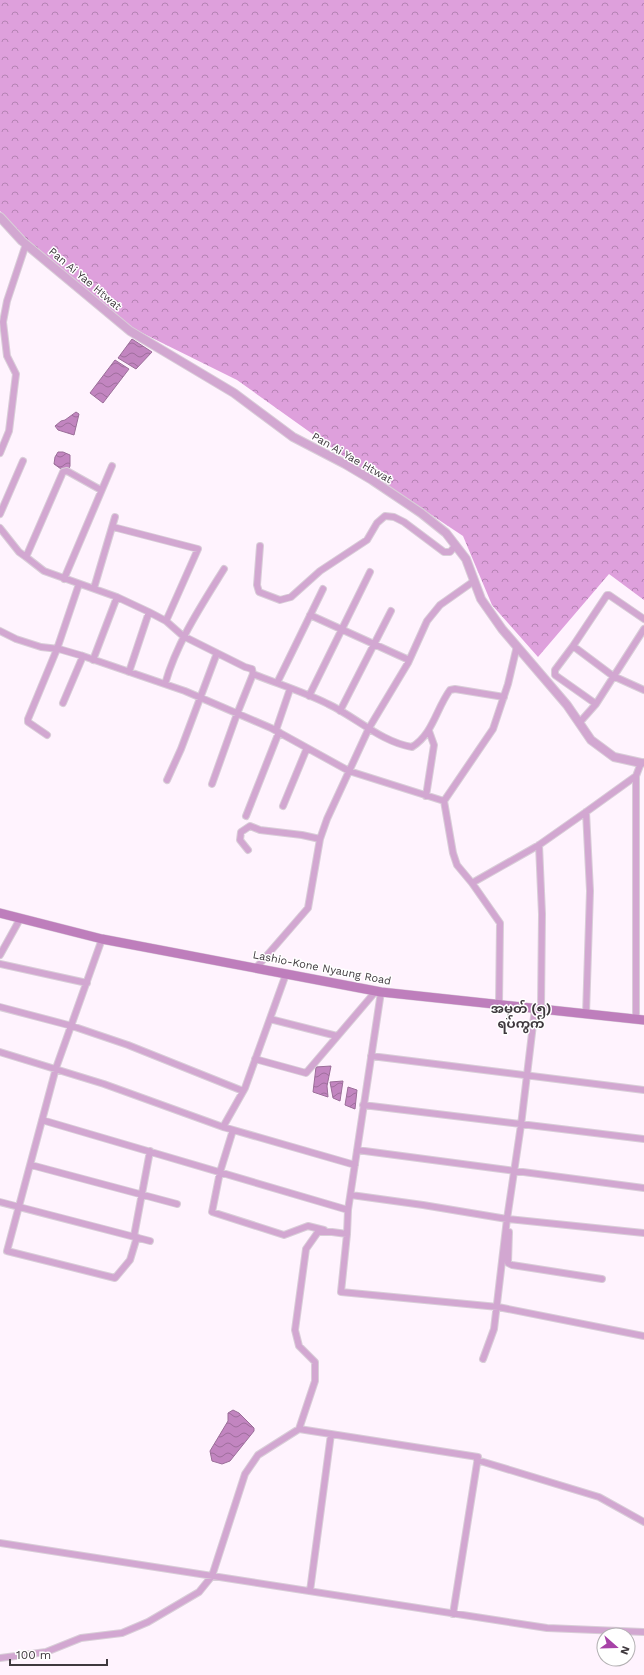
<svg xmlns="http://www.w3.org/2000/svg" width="644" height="1675" viewBox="0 0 644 1675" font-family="'Work Sans','Noto Sans Myanmar',sans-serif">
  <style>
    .forest { fill: url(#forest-crowns) }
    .water { fill: url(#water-waves); stroke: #9b6e99 }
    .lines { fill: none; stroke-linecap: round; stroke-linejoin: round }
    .minor-casing { stroke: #d9ced8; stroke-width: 8 }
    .tertiary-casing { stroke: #d9ced8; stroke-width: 10 }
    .secondary-casing { stroke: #d9ced8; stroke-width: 10 }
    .minor { stroke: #d2a7d1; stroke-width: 6 }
    .tertiary { stroke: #d2a7d1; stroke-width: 8 }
    .secondary { stroke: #be7ebc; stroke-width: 9 }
    .labels { text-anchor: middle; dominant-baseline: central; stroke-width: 3; stroke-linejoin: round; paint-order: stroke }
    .street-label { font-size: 11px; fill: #3f393e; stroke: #fff }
    .quarter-label { font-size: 13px; font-weight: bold; fill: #3f393e; stroke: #fff }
  </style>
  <defs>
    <pattern id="forest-crowns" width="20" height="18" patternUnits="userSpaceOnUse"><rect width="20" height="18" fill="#dea0dc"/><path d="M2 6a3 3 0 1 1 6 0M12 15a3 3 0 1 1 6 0" fill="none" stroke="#b583b4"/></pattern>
    <pattern id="water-waves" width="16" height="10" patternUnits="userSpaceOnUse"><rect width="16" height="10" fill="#c285c0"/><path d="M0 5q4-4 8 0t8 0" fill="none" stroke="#9f6e9d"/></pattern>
  </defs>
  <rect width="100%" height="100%" fill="#fff3fe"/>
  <path class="forest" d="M0 0H644V600L609 574 538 657 492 605 463 536 349 460 237 380 132 328 29 242 0 211Z"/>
  <path class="water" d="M132 339 152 352 136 369 118 358Z
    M115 360 129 369 103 403 90 393Z
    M76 412 79 414 74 435 58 430 55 426 61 421 65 420Z
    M58 452H63L70 455V466L68 471 61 469 54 464 55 457Z
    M331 1066 327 1086 328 1097 313 1092 316 1067Z
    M343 1081 340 1101 333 1098 330 1082Z
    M348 1087 357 1090 355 1109 345 1105Z
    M233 1410 239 1413 254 1428V1431L230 1461 222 1464 212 1461 210 1451 228 1421V1413Z"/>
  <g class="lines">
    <defs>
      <path id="minor" d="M0 453 9 431 16 374 7 356 3 322 7 301 26 244
        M0 514 23 461
        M113 527 198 549 166 621
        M0 528 19 552 26 557 63 472 67 471 101 490
        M260 546 257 585 259 592 280 600 291 597 320 571 367 540 377 523 385 516 394 517 404 522 444 552H450L456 545
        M26 557 44 571 117 597 149 612 166 621 183 636 245 667 252 669 253 674 237 714 212 784
        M64 579 112 466
        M94 588 115 517
        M310 615 409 660
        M0 631 16 639 41 647 59 649 83 656 185 691 271 728 349 771 444 801 453 853 457 865 472 883
        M573 646 613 676 644 690
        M93 660 117 597
        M129 672 149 612
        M253 674C278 684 304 692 328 704 356 717 381 742 412 747 433 734 436 709 450 690L455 689 504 697
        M277 683 323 589
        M165 684C177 642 201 606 224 569
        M309 696 370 572
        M63 703 83 656
        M596 704 555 675V670L573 646 607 595H609L644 619
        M340 711 391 611
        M580 722 596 704 644 629
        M276 730 290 689
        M47 735 28 722V719L57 649 79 584
        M167 780 181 749 217 653
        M426 796 434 745 429 731
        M444 801 493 729 508 684 517 646
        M283 806 307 748
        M586 812 590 891 586 1014
        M246 816 279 732
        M539 845 542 914 541 1009
        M248 850 240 840 241 832 250 826 260 830 302 835 320 839
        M102 939 56 1068 7 1251 115 1278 130 1260 137 1237
        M0 955 20 919
        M0 964 87 983
        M256 968 308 908 320 839 327 819 369 728 408 663 427 621 440 605 474 581
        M499 1005 500 923 472 883 539 845 586 812 636 776 641 763 644 762
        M0 1007 72 1026 128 1045 243 1091
        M270 1019 337 1036
        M636 1019V776
        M0 1052 104 1084 223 1127 355 1165
        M371 1056 644 1090
        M255 1059 306 1073 376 991
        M363 1105 644 1139
        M42 1120 348 1210
        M223 1127 245 1088 286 974
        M233 1130 220 1172 212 1212 284 1235 308 1226 324 1230
        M357 1150 644 1188
        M31 1165 177 1204
        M351 1195 423 1205 507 1219 644 1233
        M0 1202 150 1241
        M509 1232 508 1263 512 1265 602 1279
        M347 1234 341 1292 498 1307 644 1336
        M134 1236 150 1151
        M483 1359 494 1329 507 1219 521 1125 535 1008
        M299 1429 478 1457 453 1614
        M477 1460 599 1497 644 1522
        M0 1543 547 1628 644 1632
        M310 1591 331 1434
        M0 1658 46 1652 81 1638 122 1633 148 1622 199 1592 212 1576 245 1474 258 1455 299 1429 315 1381V1362L299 1346 295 1330 306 1249 318 1232H332L347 1234 348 1210 381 992"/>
      <path id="tertiary" d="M0 217 22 241 130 331 234 393 293 437 345 464 372 480 421 513 446 533 466 559 481 599 502 629 567 705 591 740 614 757 641 763"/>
      <path id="secondary" d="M0 913 102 939 381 992 644 1020"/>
    </defs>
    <use href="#minor" class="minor-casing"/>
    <use href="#tertiary" class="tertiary-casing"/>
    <use href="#secondary" class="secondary-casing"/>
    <use href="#minor" class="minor"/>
    <use href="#tertiary" class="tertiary"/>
    <use href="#secondary" class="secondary"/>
  </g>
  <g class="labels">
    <g class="street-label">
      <text transform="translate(85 279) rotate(40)">Pan Ai Yae Htwat</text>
      <text transform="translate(352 458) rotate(30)">Pan Ai Yae Htwat</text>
      <text transform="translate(322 968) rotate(11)">Lashio-Kone Nyaung Road</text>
    </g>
    <g class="quarter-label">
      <text x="521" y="1008">အမှတ် (၅)<tspan x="521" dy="15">ရပ်ကွက်</tspan></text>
    </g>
  </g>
  <g transform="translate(616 1647) rotate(110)"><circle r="19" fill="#ffffff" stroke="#b2b0b2"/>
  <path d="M0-3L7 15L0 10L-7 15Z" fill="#a742a7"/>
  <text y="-6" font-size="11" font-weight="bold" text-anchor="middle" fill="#3f393e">N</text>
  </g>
  <path d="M10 1659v6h97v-6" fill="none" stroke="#3f393e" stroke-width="2"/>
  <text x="16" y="1659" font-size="12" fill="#3f393e" stroke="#ffffff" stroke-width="3" paint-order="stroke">100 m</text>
</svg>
